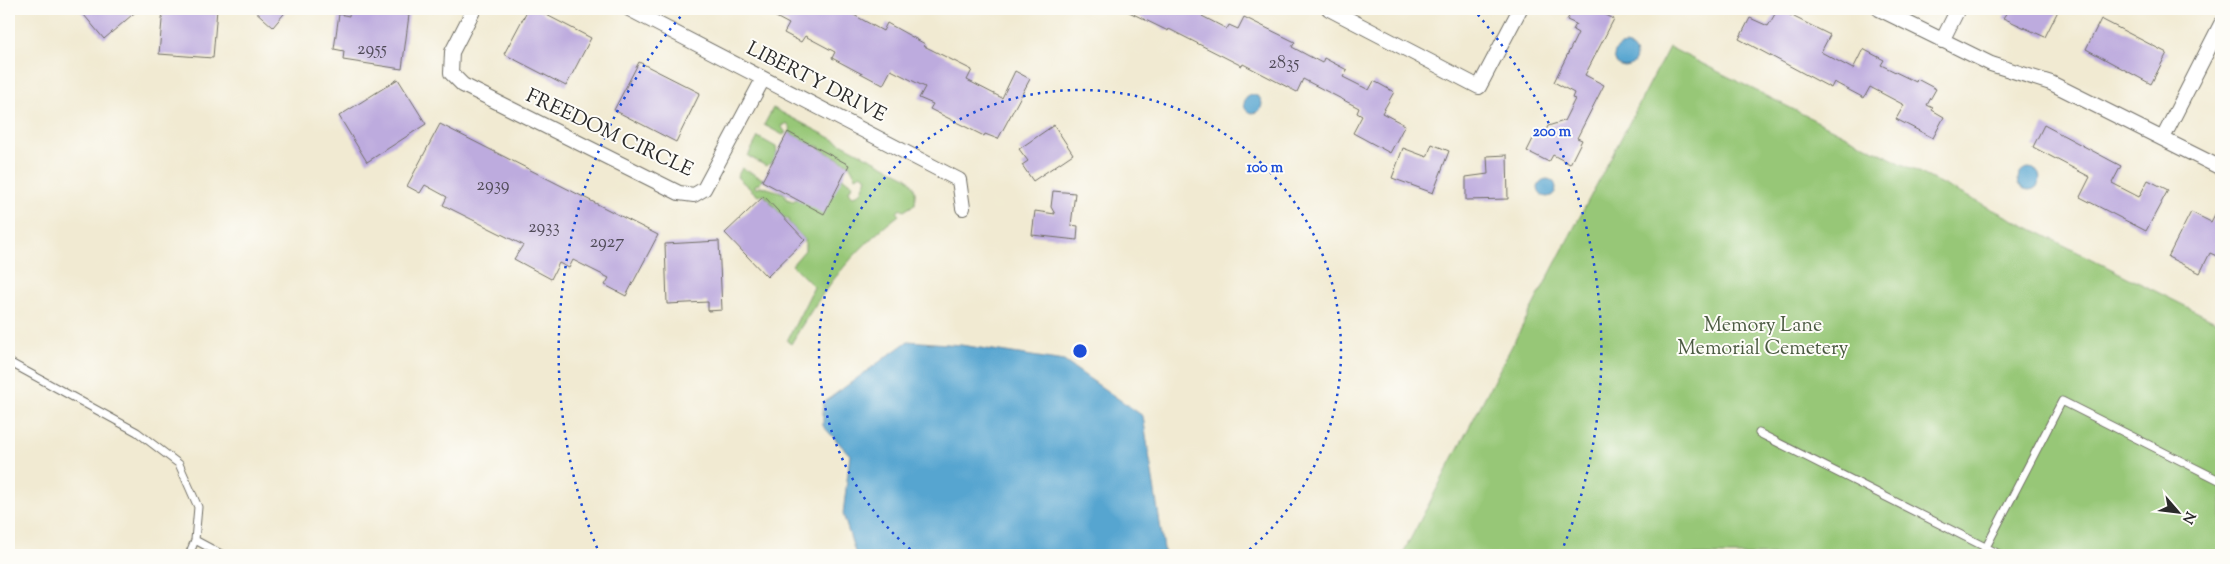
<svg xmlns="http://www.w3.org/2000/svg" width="2230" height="564" viewBox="0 0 2230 564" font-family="'Sorts Mill Goudy',serif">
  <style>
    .green { fill: #97c777; stroke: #617951 }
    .water { fill: #57a5d0; stroke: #41687e }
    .building { fill: #bdabde }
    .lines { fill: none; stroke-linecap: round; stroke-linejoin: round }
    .service-casing { stroke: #706e65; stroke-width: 9 }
    .minor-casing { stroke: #706e65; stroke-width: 16 }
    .service { stroke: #fff; stroke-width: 7 }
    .minor { stroke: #fff; stroke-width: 14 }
    .ring { fill: none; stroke: #1d4ed8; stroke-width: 2.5; stroke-dasharray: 2.5 5 }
    .labels { text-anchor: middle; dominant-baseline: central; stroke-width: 4; stroke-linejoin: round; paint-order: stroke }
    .number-label { font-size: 18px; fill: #504b58 }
    .street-label { font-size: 20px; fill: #2b2b2b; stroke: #fdfcf7 }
    .park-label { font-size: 20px; fill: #4b5a42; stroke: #fdfcf7 }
    .centre { fill: #1d4ed8; stroke: #fdfcf7; stroke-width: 2.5 }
    .ring-label { font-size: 15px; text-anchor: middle; font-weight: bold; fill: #1d4ed8; stroke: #fdfcf7; stroke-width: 4; stroke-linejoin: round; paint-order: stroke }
  </style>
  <rect width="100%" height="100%" fill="#fdfcf7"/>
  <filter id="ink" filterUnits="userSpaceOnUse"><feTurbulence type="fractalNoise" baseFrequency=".02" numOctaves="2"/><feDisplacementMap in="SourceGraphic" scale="10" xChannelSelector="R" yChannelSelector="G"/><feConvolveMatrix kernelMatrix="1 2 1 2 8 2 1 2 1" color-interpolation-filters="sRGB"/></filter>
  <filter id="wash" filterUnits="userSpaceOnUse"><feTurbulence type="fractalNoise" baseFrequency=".0096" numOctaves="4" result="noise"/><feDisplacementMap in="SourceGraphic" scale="20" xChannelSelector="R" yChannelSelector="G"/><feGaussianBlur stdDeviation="1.12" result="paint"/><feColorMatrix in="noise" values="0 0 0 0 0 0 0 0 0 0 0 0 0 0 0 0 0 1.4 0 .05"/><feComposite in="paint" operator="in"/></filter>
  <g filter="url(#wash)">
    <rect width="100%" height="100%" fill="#f1ead2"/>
    <path class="green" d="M1669 47 2221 324V555H1402Z
      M773 108 906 177C915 184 916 192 915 204L904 211 900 209 897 213 899 215C851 252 821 292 791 344L787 341 814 287 792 265 805 250V240L789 223 788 219 784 218 764 195 758 196 737 177 742 168 763 179 759 184 755 185 756 189 761 186 784 193 787 199 793 201 841 177 853 184 849 191 852 196 857 195 862 191 867 178 861 174 856 177 849 164 820 149 819 146H814L788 132 791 129 787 123 781 126 786 133 783 135 764 125Z
      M758 137 776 147 777 154 773 162 766 166 748 156Z"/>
    <path class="water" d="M1614 56a11 11 0 1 1 22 0a11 11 0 1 1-22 0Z
      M1244 104a9 9 0 1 1 18 0a9 9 0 1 1-18 0Z
      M2018 179a11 11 0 1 1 22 0a11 11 0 1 1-22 0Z
      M1538 188a9 9 0 1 1 18 0a9 9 0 1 1-18 0Z
      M908 341 961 345 1064 361 1143 416 1165 555H856L843 514 850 455 823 426V403Z"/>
    <g id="blocks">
      <path class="building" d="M79 9H139L104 39Z
        M163 9H217L213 58 159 54Z
        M253 9H288L273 27Z
        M350 9H367L409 15 402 69 343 60 344 51 334 49 339 14 349 16Z
        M528 9H535L591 38 566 86 504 54Z
        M761 9H855L852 14 883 31 887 23 925 44 924 46 972 70 967 80 1002 98 1015 71 1030 79 998 139 985 134 984 136 930 109 933 104 919 98 925 87 891 70 883 85 832 58 835 52 805 36 801 42 784 33 789 24Z
        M1123 9H1206L1202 16 1227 29 1229 25 1238 29 1244 17 1295 42 1292 47 1322 63 1324 58 1347 70 1343 77 1369 90 1374 81 1394 92 1382 113 1405 125 1390 153 1353 133 1362 116 1357 113 1359 108 1303 79 1297 92 1243 64 1242 66 1169 29 1168 31Z
        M1573 9H1594L1614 19 1585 75 1604 85 1577 138 1582 140 1570 164 1553 155 1549 162 1527 151 1535 135 1542 138 1548 126 1564 121 1575 99 1572 98 1574 93 1554 82 1578 33 1573 30 1576 24 1567 20Z
        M1778 9 1830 35 1821 52 1853 69 1863 49 1884 60 1881 65 1916 82 1917 79 1936 89 1927 105 1933 108 1932 110 1944 117 1933 138 1896 119 1904 105 1870 87 1864 98 1834 82 1831 88 1739 39 1750 18 1768 26Z
        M2009 9H2059L2045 37 2003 18Z
        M2101 19 2167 53 2151 84 2086 49Z
        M639 62 700 93 676 142 614 110Z
        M398 79 426 124 367 162 339 116Z
        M440 124 658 235 626 296 605 285 609 278 573 260 569 268 559 263 551 279 514 259 523 245 443 205 447 197 425 185 420 193 407 186Z
        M1054 125 1073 154 1033 181 1022 165 1028 161 1019 149Z
        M2044 125 2121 166 2112 183 2139 197 2148 180 2168 190 2146 231 2080 197 2090 177 2033 147Z
        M788 132 849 165 824 214 762 181Z
        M1432 144 1449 151 1433 193 1392 178 1403 148 1427 157Z
        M1507 155 1508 199 1466 200V177L1488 174 1487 156Z
        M1053 191 1075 193 1071 225 1078 226 1077 240 1032 235 1035 211 1055 214 1051 207Z
        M764 196 805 240 767 277 725 233Z
        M2221 203V258L2210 253 2200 273 2168 257 2191 212 2211 222Z
        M719 241 722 310 708 311V302L667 304 665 244Z"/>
    </g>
  </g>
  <g filter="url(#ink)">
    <use href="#blocks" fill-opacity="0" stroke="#706e65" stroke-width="1"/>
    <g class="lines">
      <defs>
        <path id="service" d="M9 362 137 432 179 464 198 507 195 540 189 555
          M1759 433 2001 555
          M195 540 223 555
          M1982 555 2062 401 2221 481"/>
        <path id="minor" d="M474 9 452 52 451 73 463 85 679 193 694 195 704 189 763 79
          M629 9 959 180 963 208
          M1329 9 1479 87 1520 9
          M1879 9 1991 64 2051 83 2221 168
          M1942 41 1958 9
          M2163 138 2221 24"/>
      </defs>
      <use href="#service" class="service-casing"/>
      <use href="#minor" class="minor-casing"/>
      <use href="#service" class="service"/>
      <use href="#minor" class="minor"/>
    </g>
  </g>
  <g class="ring">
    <path d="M916 554A261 261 0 1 1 1244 554"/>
    <path d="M600 555A521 521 0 0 1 687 9M1473 9A521 521 0 0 1 1560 555"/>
  </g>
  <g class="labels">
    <g class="number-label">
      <text x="372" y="50">2955</text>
      <text x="1284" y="64">2835</text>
      <text x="493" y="186">2939</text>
      <text x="544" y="228">2933</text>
      <text x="607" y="243">2927</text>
    </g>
    <g class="street-label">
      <text transform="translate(816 83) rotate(27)">LIBERTY DRIVE</text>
      <text transform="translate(609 134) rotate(25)">FREEDOM CIRCLE</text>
    </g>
    <g class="park-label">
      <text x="1763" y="326">Memory Lane<tspan x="1763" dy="23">Memorial Cemetery</tspan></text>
    </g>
  </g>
  <circle cx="1080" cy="351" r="8" class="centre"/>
  <g class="ring-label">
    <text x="1552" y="136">200 m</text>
    <text x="1265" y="172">100 m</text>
  </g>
  <rect width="2230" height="564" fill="none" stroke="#fdfcf7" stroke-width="30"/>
  <g transform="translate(2178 512) rotate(118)" stroke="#fdfcf7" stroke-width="4" paint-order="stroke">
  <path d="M0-4L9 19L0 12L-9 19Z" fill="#2b2b2b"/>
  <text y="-8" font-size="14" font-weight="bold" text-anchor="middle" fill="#2b2b2b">N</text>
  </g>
</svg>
